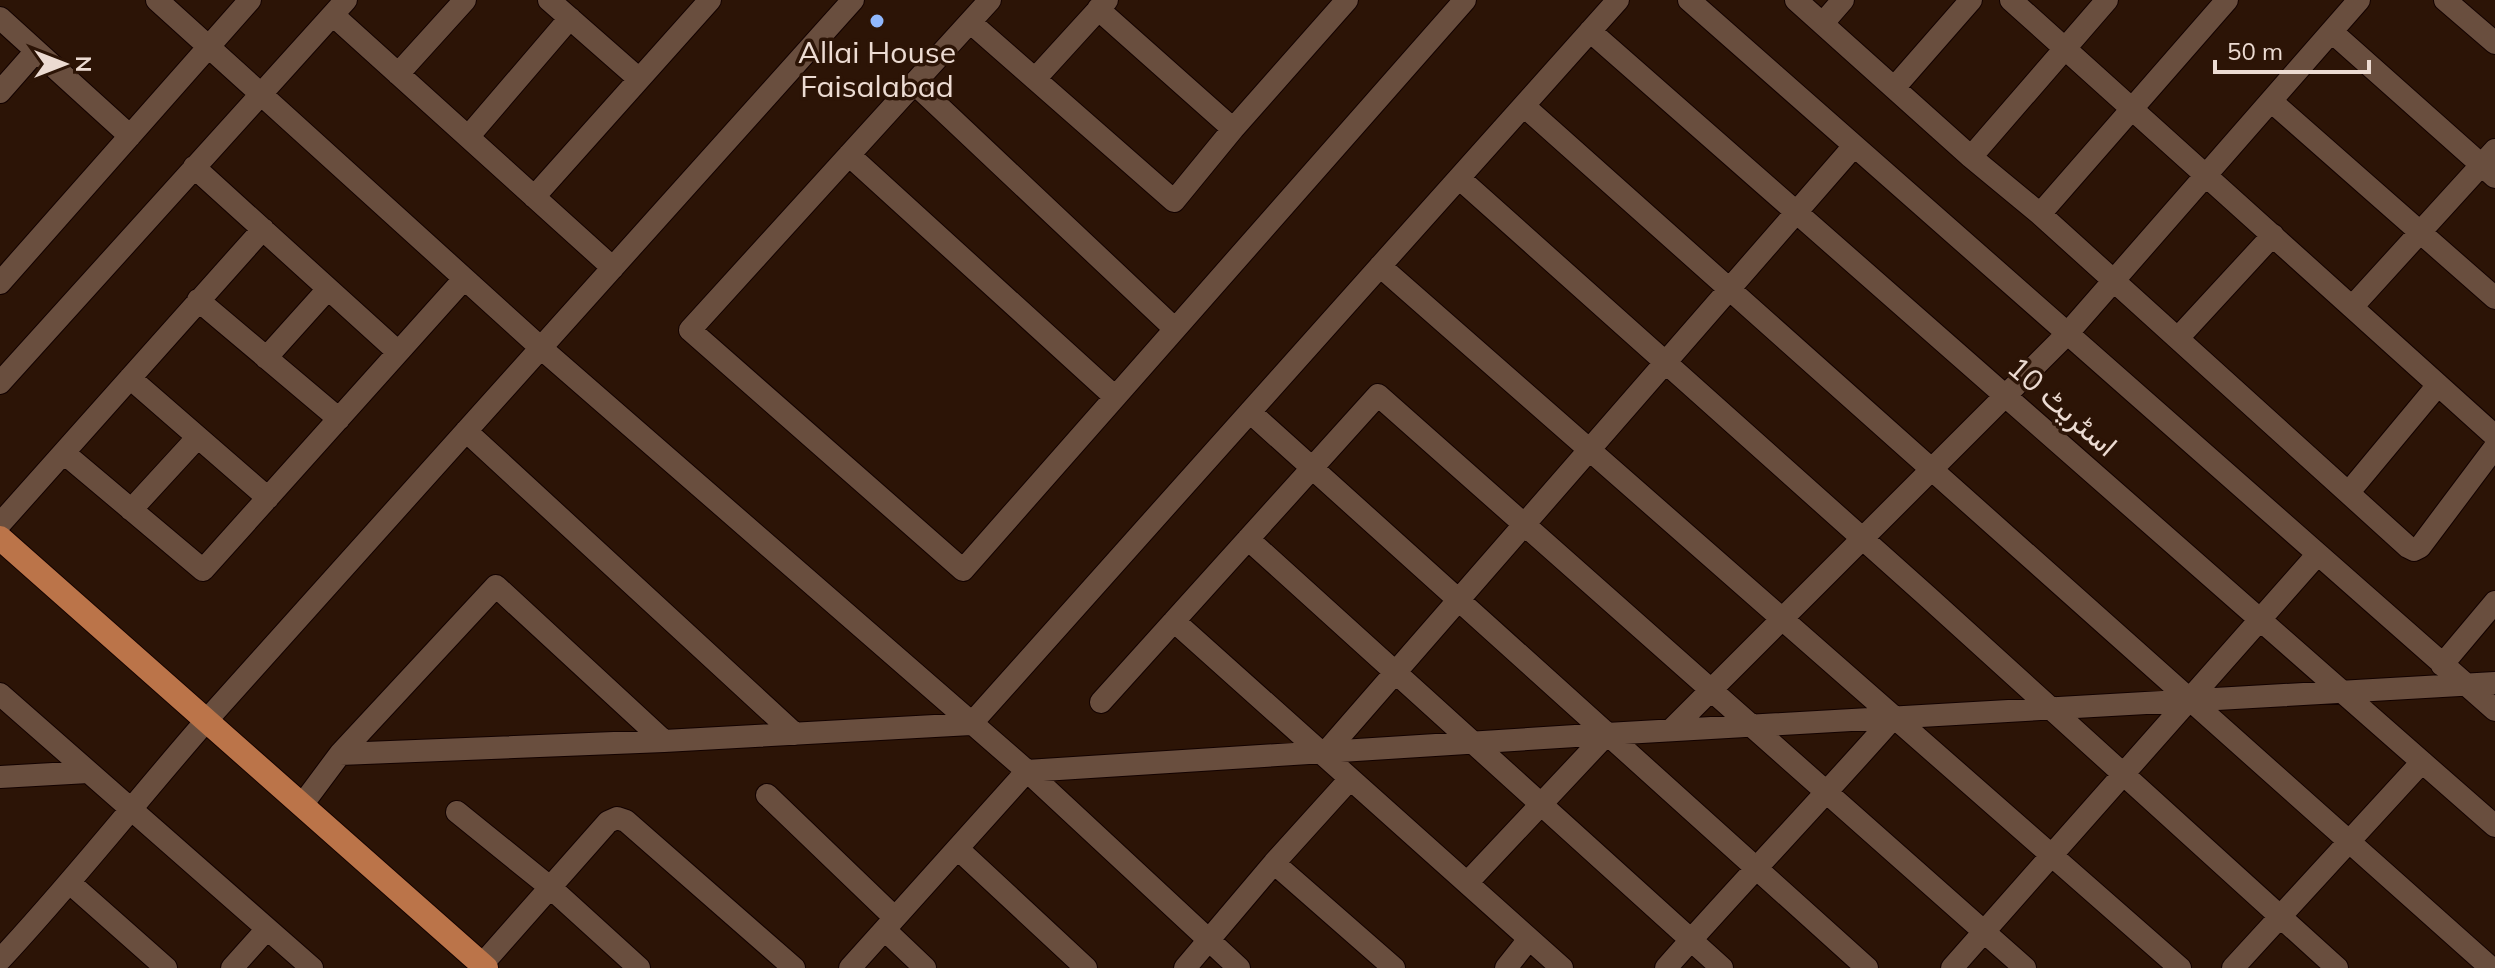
<svg xmlns="http://www.w3.org/2000/svg" width="2495" height="968" viewBox="0 0 2495 968" font-family="Mulish,Vazirmatn,sans-serif">
  <style>
    .lines { fill: none; stroke-linecap: round; stroke-linejoin: round }
    .minor-casing { stroke: #130200; stroke-width: 24 }
    .major-casing { stroke: #130200; stroke-width: 26 }
    .minor { stroke: #694e3e; stroke-width: 22 }
    .major { stroke: #bb7449; stroke-width: 24 }
    .poi-dot { fill: #90b8fd; stroke: #2c1406; stroke-width: 3 }
    .labels { text-anchor: middle; dominant-baseline: central; stroke-width: 7; stroke-linejoin: round; paint-order: stroke }
    .poi-label { font-size: 30px; fill: #ecdbd2; stroke: #2c1406 }
    .street-label { font-size: 30px; fill: #ecdbd2; stroke: #2c1406 }
  </style>
  <rect width="100%" height="100%" fill="#2c1406"/>
  <g class="lines">
    <defs>
      <path id="minor" d="M157 0 541 348 1027 771 1239 968
        M549 0 639 79
        M990 0 690 330 963 570 1465 0
        M1689 0 2495 710
        M1796 0 1971 157 2040 214 2408 547 2414 550 2420 547 2495 447
        M2011 0 2495 436
        M2445 0 2495 43
        M1098 9 1233 129
        M333 15 613 268
        M0 18 130 136
        M970 22 1174 201 1233 129 1347 0
        M1823 23 1843 0
        M1590 31 2495 826
        M2332 32 2495 177
        M398 74 465 0
        M1035 79 1107 0
        M914 83 1175 329
        M1894 88 1971 0
        M0 92 36 51
        M2271 101 2495 298
        M1524 106 2491 968
        M468 137 570 18
        M849 155 1115 397
        M1971 157 2107 0
        M194 167 398 352
        M1459 178 1928 597 2337 968
        M534 197 710 0
        M2040 214 2227 0
        M1380 266 2180 968
        M0 283 250 0
        M198 300 339 419
        M2352 307 2495 150
        M2178 338 2273 235
        M266 358 328 289
        M130 378 268 498
        M0 383 346 0
        M1250 412 1867 968
        M466 431 795 734
        M64 453 203 570 464 279
        M2349 492 2438 385
        M131 510 198 437
        M0 524 263 229
        M1248 539 1722 968
        M1174 621 1562 968
        M2442 665 2495 602
        M0 694 312 968
        M1101 702 1378 395 2025 968
        M1671 730 2067 334 2359 0
        M1326 752 1854 146
        M340 754 496 586 664 741
        M0 777 88 772
        M767 795 895 918
        M302 805 340 754 664 741 971 724 1618 0
        M457 812 551 888 639 968
        M958 849 1086 968
        M1274 863 1394 968
        M70 883 166 968
        M1467 883 1607 734
        M885 930 925 968
        M0 960C72 883 137 800 206 721L853 0
        M232 968 267 929
        M479 968 608 822 617 818 626 821 794 968
        M850 968 1027 771 1607 734 2495 683
        M1185 968 1274 863 1350 779
        M1506 968 1529 939
        M1666 968C1741 883 1819 802 1894 717
        M1952 968 2317 555
        M2233 968 2422 762"/>
      <path id="major" d="M0 538 486 968"/>
    </defs>
    <use href="#minor" class="minor-casing"/>
    <use href="#major" class="major-casing"/>
    <use href="#minor" class="minor"/>
    <use href="#major" class="major"/>
  </g>
  <circle class="poi-dot" cx="877" cy="21" r="8"/>
  <g class="labels">
    <g class="poi-label">
      <text x="877" y="52">Allai House<tspan x="877" dy="34">Faisalabad</tspan></text>
    </g>
    <g class="street-label">
      <text transform="translate(2063 406) rotate(41)">اسٹریٹ 10</text>
    </g>
  </g>
  <g transform="translate(64 64) rotate(90)" stroke="#2c1406" stroke-width="6" paint-order="stroke">
  <path d="M0-6L14 30L0 20L-14 30Z" fill="#ecdbd2"/>
  <text y="-12" font-size="22" font-weight="bold" text-anchor="middle" fill="#ecdbd2">N</text>
  </g>
  <path d="M2215 60v12h154v-12" fill="none" stroke="#ecdbd2" stroke-width="4"/>
  <text x="2227" y="60" font-size="24" fill="#ecdbd2" stroke="#2c1406" stroke-width="6" paint-order="stroke">50 m</text>
</svg>
